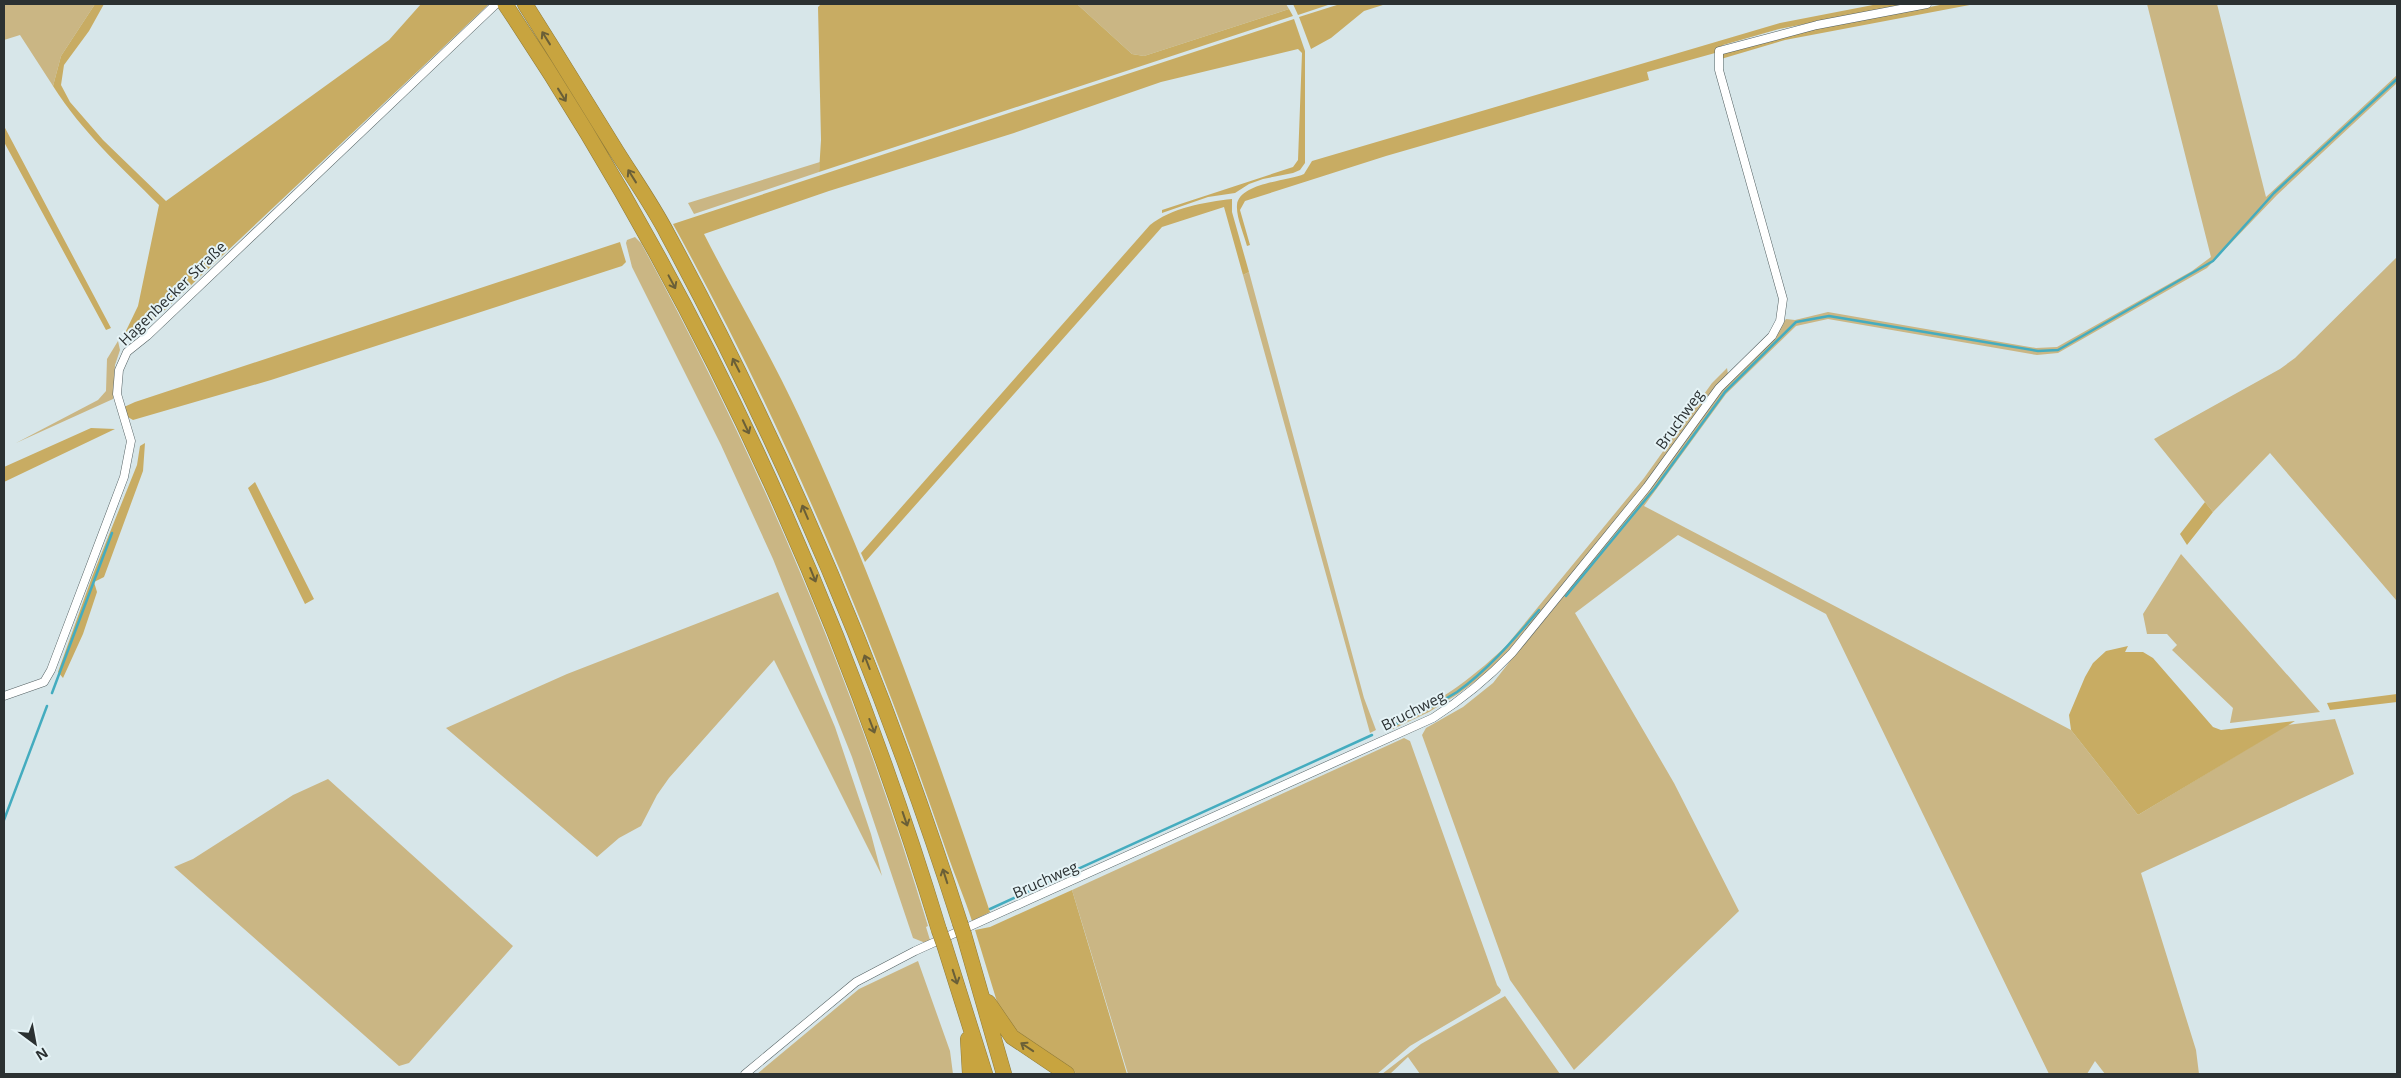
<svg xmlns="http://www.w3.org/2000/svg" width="2401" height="1078" viewBox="0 0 2401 1078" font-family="'Open Sans',sans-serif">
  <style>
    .green { fill: #cab684 }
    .forest { fill: #c8ac63 }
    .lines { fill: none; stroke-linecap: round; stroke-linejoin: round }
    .stream { stroke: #44acbf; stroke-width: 2.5 }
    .minor-casing { stroke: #536062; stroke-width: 9 }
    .motorway-casing { stroke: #917c3a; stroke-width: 16 }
    .minor { stroke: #fff; stroke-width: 8 }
    .motorway { stroke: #c8a43f; stroke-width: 15 }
    .motorway-bridge-casing { stroke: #917c3a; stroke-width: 16; stroke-linecap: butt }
    .motorway-bridge { stroke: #c8a43f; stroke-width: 15 }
    .oneway { stroke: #6a5f37 }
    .labels { text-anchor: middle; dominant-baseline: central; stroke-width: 4; stroke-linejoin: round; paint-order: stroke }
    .street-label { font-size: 15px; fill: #2b3132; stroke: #e5f3f6 }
  </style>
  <rect width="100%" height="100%" fill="#d7e6e9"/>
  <path class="green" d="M4 4H95L61 56 53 86 20 35 4 40Z
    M1077 4H1286L1289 9 1144 56 1132 54Z
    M2147 4H2217L2266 197 2397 75V83L2277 195 2207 268 2058 353 2037 355 1828 319 1796 326 1726 394 1644 506 2071 730 2138 815 2287 725 2335 719 2354 774 2141 873 2196 1050 2199 1074H2105L2095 1061 2087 1074H2049L1826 614 1678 535 1575 613 1674 783 1739 911 1574 1070 1510 980 1422 735 1426 728 1463 707 1493 683 1721 391 1775 335 1786 319 1795 320 1828 312 2036 348 2057 347 2192 271 2211 257Z
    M820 162 819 172 694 214 688 203Z
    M635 237 641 243C760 461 856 688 928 926L926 927 930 940 928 944 913 938 852 757 773 559 721 445 632 267 626 243 627 240Z
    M2397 257V599L2396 600 2270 453 2213 512 2154 439 2280 369 2295 358Z
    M1249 272 1364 698 1376 730 1370 733 1243 275Z
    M118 341 120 350 115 365 113 399 16 443 98 400 106 391 107 359Z
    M1727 368 1728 374 1716 386 1646 483 1510 649 1484 675 1458 694 1429 712 1393 729 1389 725C1437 703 1467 683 1506 646L1644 478 1712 383Z
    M2181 554 2320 712 2230 723 2233 708 2172 650 2177 645 2167 634H2147L2143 614Z
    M778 592 835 727 871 834 882 876 774 660 669 778 657 795 641 826 619 838 597 857 446 728 567 674Z
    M1404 738 1410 741 1497 985 1501 990 1500 993 1410 1046 1377 1074H1128L1072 890Z
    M328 779 513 946 409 1063 399 1066 174 867 193 859 293 795Z
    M918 961 950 1051 953 1074H757L859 989Z
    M1505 996 1560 1074H1420L1408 1057 1390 1074H1382L1421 1044Z"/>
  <path class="forest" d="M95 4H104L89 31 64 65 61 85 70 102 103 140 166 201 389 40 421 4 488 5 134 339 124 335 138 306 159 205C121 167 82 132 53 86L61 56Z
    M821 4H1077L1132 54 1144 56 1289 9 1293 16 819 172 821 140 818 7Z
    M1293 4H1331L1298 15Z
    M1340 4H1386L1364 11 1331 38 1311 49 1299 17Z
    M1878 4H1907L1779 29 1723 45 1715 53 1647 72 1649 80 1386 156 1245 201 1240 210 1250 245 1247 246C1244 234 1236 217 1237 205 1239 183 1288 181 1304 174L1312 161 1780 23Z
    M1945 4H1975L1785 40 1721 59 1723 53 1781 36Z
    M1294 19 1305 51V163L1300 170 1293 173 1263 179 1249 184 1235 193 1208 197 1162 213V210L1293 167 1298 160 1302 53 1298 49 1161 82 1014 133 829 191 704 234C735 295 771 355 800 418 874 578 934 745 990 912L972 921C965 899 955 876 947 853 873 636 784 425 673 224Z
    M4 126 111 328 106 330 4 142Z
    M1232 199V212L1249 272 1243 275 1224 207 1162 227 865 562 861 553 1150 225C1171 208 1205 202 1232 199Z
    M620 242 626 262 622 266 271 380 133 420 126 416 124 407 135 402Z
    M91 428 115 429 4 482V467Z
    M145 443 143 471 104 577 94 582 97 592 83 634 63 678 58 672 92 577 137 465 140 446Z
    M255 482 314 599 305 604 248 488Z
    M2205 502 2213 512 2187 545 2180 534Z
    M2128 646 2125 652H2143L2153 658 2213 727 2221 730 2295 721 2138 815 2071 730 2069 715 2085 677 2093 663 2106 651Z
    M2397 694V702L2330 710 2327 703Z
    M1072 890 1127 1074H1077L1016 1031 998 1005 975 930 990 927Z"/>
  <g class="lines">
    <path class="stream" d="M1566 596 1655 488 1725 392 1796 322 1829 316 2038 351 2058 350 2213 261 2274 193 2397 79
      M52 693 112 533
      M1392 726C1414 716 1436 705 1457 692 1489 669 1514 639 1539 610
      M4 820 47 706
      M990 909 1372 735"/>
    <defs>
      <path id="minor" d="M4 696 44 682 51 670 124 477 131 441 117 394 119 370 127 352 147 336 496 4
        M745 1074 856 982 915 951 1433 718C1463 699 1488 678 1512 653L1647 487 1719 388 1772 336 1780 321 1783 299 1719 70V51L1817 25 1927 4"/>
      <path id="motorway" d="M505 4C696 289 839 602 939 930
        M525 4C556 53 586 102 617 152 634 179 653 206 668 235 787 455 884 685 960 923
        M964 935 1004 1074
        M944 944 985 1074
        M988 1002 1012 1037 1067 1074
        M968 1039 970 1074"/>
    </defs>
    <use href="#minor" class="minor-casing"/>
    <use href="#motorway" class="motorway-casing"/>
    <use href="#minor" class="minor"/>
    <use href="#motorway" class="motorway"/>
    <defs>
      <path id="motorway-bridge" d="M960 923 964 935
        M939 930 944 944"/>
    </defs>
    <use href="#motorway-bridge" class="motorway-bridge-casing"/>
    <use href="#motorway-bridge" class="motorway-bridge"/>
  </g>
  <defs><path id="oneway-shaft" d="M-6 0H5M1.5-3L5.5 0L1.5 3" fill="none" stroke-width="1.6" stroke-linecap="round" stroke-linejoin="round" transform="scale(1.25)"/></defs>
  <g class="oneway">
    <use href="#oneway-shaft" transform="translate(546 38) rotate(-122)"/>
    <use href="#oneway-shaft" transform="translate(562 95) rotate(58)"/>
    <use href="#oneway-shaft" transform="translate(632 176) rotate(-122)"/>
    <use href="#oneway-shaft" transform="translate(672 282) rotate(62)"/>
    <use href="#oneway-shaft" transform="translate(736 365) rotate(-117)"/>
    <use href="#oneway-shaft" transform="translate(746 427) rotate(65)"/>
    <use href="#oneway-shaft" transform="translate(805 512) rotate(-113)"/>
    <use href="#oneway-shaft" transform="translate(813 575) rotate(68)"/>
    <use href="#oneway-shaft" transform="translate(867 662) rotate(-111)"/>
    <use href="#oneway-shaft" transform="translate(872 726) rotate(69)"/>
    <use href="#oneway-shaft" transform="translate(905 819) rotate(71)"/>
    <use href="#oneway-shaft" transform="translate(945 876) rotate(-108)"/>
    <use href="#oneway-shaft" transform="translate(955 977) rotate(72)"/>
    <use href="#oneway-shaft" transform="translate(1027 1047) rotate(-146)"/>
  </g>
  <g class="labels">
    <g class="street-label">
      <text transform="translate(172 293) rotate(-44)">Hagenbecker Straße</text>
      <text transform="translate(1679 419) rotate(-54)">Bruchweg</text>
      <text transform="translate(1413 710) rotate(-27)">Bruchweg</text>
      <text transform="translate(1045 879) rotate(-24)">Bruchweg</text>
    </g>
  </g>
  <rect width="2401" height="1078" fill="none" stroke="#2b3132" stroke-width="10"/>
  <g transform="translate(35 1043) rotate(148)" stroke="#e5f3f6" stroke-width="4" paint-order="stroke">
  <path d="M0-4L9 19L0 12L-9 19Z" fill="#2b3132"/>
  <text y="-8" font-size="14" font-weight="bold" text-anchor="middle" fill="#2b3132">N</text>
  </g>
</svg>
